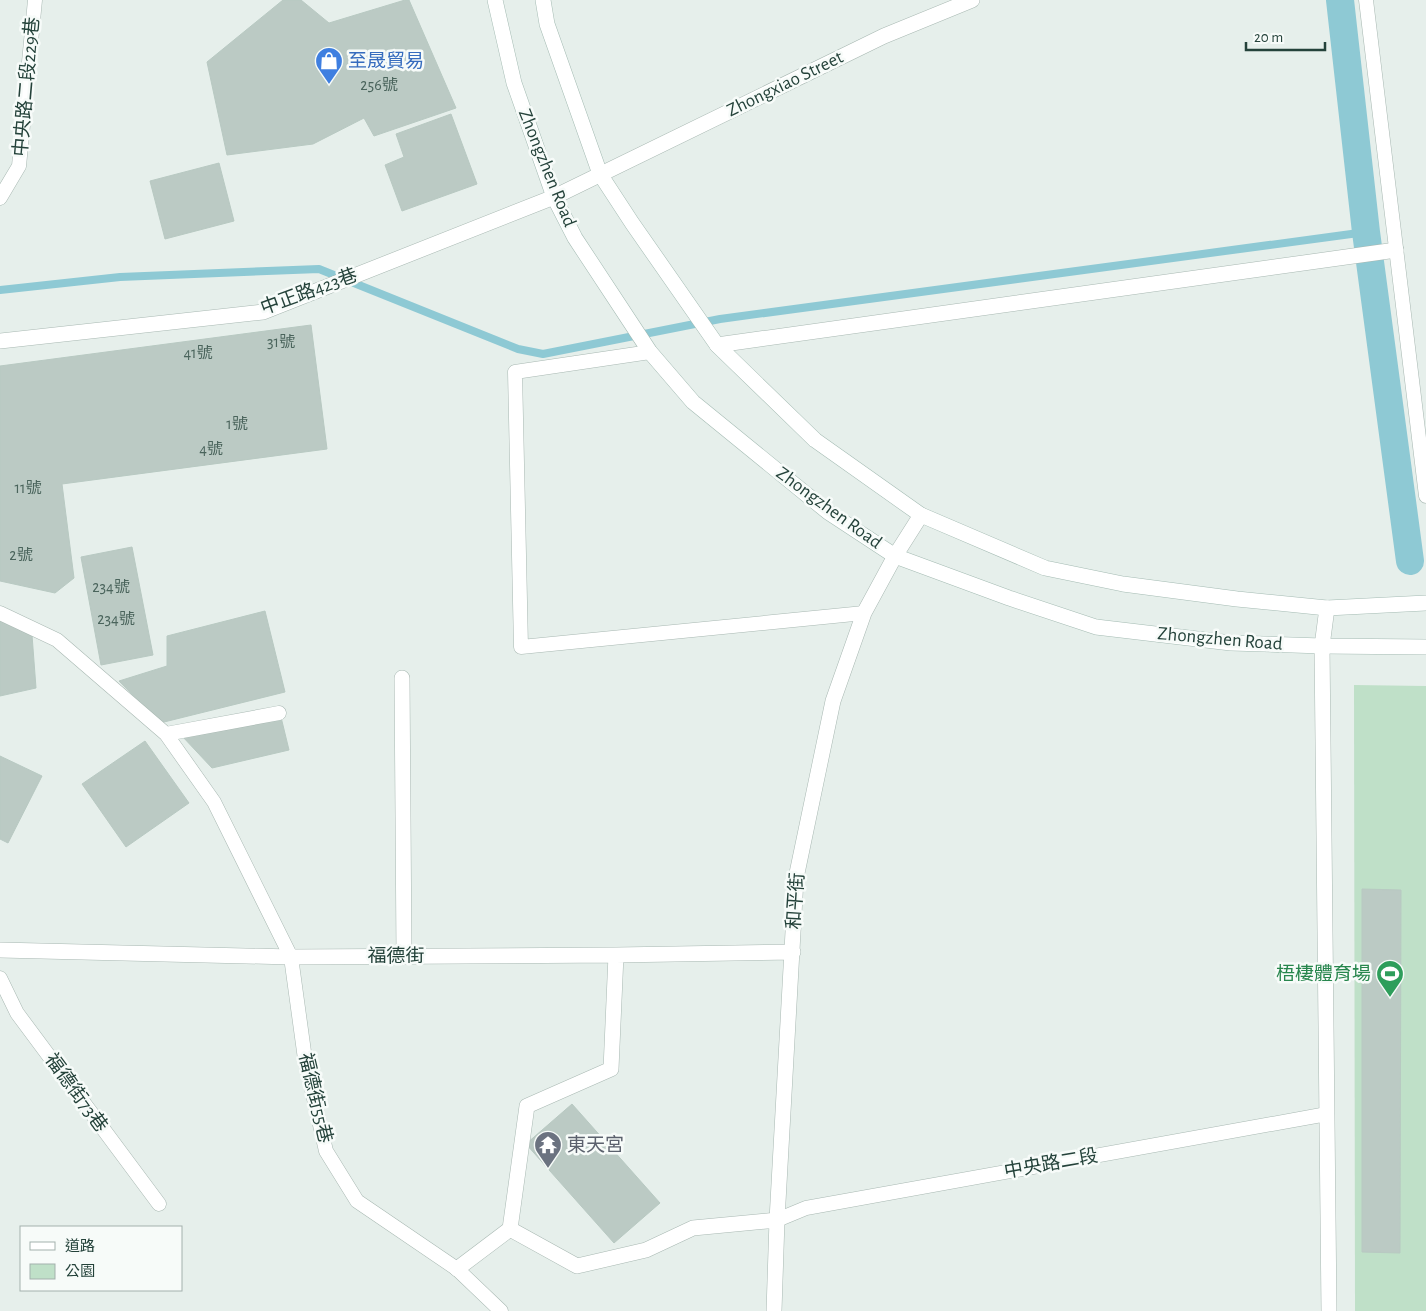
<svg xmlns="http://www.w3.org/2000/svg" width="1426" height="1311" viewBox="0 0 1426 1311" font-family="'Alegreya Sans','Noto Sans TC',sans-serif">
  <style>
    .green { fill: #bfe0c8 }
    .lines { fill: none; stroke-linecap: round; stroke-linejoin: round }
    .stream { stroke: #8ec9d4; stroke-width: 8 }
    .canal { stroke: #8ec9d4; stroke-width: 28 }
    .building { fill: #bbcac4; stroke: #b8c9c2 }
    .lane-casing { stroke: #a8b8b2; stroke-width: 15 }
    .street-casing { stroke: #a8b8b2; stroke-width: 16 }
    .secondary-casing { stroke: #a4bbb3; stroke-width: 16 }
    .lane { stroke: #fff; stroke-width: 14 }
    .street { stroke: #fff; stroke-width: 15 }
    .secondary { stroke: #fff; stroke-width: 15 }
    .labels { text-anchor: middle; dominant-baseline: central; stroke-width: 5; stroke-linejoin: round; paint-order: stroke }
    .number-label { font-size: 16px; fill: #4a645c }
    .shop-label { font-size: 19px; fill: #366cbe; stroke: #f7fbf9; text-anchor: start }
    .street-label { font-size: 19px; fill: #24423a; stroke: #f7fbf9 }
    .leisure-label { font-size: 19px; fill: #27864d; stroke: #f7fbf9; text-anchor: end }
    .worship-label { font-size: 19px; fill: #5b616d; stroke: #f7fbf9; text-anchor: start }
  </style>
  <rect width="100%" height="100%" fill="#e6efeb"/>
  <path class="green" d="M1354 685 1426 686V1311H1355Z"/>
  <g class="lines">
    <path class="stream" d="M0 290 120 277 319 269 518 349 543 354 720 319 1366 232"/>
    <path class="canal" d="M1340 0 1366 232 1410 561"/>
  </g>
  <path class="building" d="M283 0H301L329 23 405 0H409L456 108 374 136 364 118 313 144 227 155 207 62Z
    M451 114 477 184 402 211 385 165 404 157 396 134Z
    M219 163 234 221 165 239 150 181Z
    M311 325 327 449 62 484 74 578 55 593 0 581V366Z
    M132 547 153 655 101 665 81 557Z
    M265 611 285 692 160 723 119 681 167 666V636Z
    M0 621 32 635 36 688 0 696Z
    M280 713 289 750 212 768 182 736Z
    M145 741 189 803 126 847 82 784Z
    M0 756 42 776 8 843 0 839Z
    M1362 889 1401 890 1400 1253 1362 1252Z
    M572 1104 660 1203 614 1243 526 1144Z"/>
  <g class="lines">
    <defs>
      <path id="lane" d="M1366 0 1426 496
        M0 198 19 166 35 0
        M650 352 515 372 521 647 864 613
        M0 613 57 640 166 734 214 802 291 957 305 1059 326 1151 357 1201 457 1269 501 1311
        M166 734 279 713
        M0 978 17 1013 159 1204
        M777 1220 806 1208 1327 1114"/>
      <path id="street" d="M0 341 263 312 554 197 884 36 972 0
        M717 345 1396 250
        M1327 608 1322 646 1329 1311
        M402 678 404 955
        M0 950 291 957 616 955 793 952
        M616 955 611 1069 527 1106 510 1229 577 1266 646 1250 693 1228 777 1220
        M457 1269 510 1229
        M774 1311 777 1220 796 878 833 701 864 613 895 556 921 515"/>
      <path id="secondary" d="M495 0 514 83 554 197 575 238 650 352 693 402 828 512 895 556 1009 598 1096 627 1231 643 1322 646 1426 647
        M543 0 547 24 600 174 632 223 717 345 815 440 921 515 1045 568 1123 584 1237 599 1327 608 1426 603"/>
    </defs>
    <use href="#lane" class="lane-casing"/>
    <use href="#street" class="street-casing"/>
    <use href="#secondary" class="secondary-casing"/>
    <use href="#lane" class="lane"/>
    <use href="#street" class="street"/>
    <use href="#secondary" class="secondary"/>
  </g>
  <defs>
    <symbol id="shop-pin" viewBox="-11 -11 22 30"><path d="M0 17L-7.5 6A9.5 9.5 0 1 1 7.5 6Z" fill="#3f7fe0" stroke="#f7fbf9"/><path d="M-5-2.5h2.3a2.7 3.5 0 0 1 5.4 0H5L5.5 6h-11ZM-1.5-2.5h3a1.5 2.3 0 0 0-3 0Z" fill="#fff"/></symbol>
    <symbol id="stadium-pin" viewBox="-11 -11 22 30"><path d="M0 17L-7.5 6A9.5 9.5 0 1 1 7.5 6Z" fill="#2e9e5b" stroke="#f7fbf9"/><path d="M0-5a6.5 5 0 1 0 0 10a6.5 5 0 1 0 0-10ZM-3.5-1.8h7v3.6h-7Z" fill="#fff"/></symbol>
    <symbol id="temple-pin" viewBox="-11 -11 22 30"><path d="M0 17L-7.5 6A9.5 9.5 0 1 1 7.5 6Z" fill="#6b7280" stroke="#f7fbf9"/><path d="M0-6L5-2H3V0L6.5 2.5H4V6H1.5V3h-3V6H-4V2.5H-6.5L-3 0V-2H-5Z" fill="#fff"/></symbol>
  </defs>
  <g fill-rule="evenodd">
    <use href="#shop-pin" x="313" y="45" width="32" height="43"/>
    <use href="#stadium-pin" x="1374" y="958" width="32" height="43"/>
    <use href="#temple-pin" x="532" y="1129" width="32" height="43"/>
  </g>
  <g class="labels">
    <g class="number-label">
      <text x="379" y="85">256號</text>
      <text x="281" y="342">31號</text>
      <text x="198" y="353">41號</text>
      <text x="237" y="424">1號</text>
      <text x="211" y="449">4號</text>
      <text x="28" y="488">11號</text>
      <text x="21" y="555">2號</text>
      <text x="111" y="587">234號</text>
      <text x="116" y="619">234號</text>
    </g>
    <g class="shop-label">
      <text x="348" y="61">至晟貿易</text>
    </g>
    <g class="street-label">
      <text transform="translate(785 84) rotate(-26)">Zhongxiao Street</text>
      <text transform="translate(27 87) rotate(-85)">中央路二段229巷</text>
      <text transform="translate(547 168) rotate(68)">Zhongzhen Road</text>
      <text transform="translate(309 292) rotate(-20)">中正路423巷</text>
      <text transform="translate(829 508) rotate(36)">Zhongzhen Road</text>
      <text transform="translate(1220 639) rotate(5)">Zhongzhen Road</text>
      <text transform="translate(796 901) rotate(-86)">和平街</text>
      <text x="396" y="956">福德街</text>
      <text transform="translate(76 1093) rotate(54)">福德街73巷</text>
      <text transform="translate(315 1098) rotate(77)">福德街55巷</text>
      <text transform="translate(1051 1164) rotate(-10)">中央路二段</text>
    </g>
    <g class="leisure-label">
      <text x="1371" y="974">梧棲體育場</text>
    </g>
    <g class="worship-label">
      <text x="567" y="1145">東天宮</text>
    </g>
  </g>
  <rect x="20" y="1226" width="162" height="65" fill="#f7fbf9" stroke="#a3b1ad"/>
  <rect x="30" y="1242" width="25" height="8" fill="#ffffff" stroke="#a3b1ad"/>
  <text x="65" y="1251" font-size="15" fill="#24423a">道路</text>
  <rect x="30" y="1264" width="25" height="15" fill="#bfe0c8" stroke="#a3b1ad"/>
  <text x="65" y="1276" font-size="15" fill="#24423a">公園</text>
  <path d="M1246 42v8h79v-8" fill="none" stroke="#24423a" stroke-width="2.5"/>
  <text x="1254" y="42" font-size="15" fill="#24423a" stroke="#f7fbf9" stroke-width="4" paint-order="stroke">20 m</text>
</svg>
